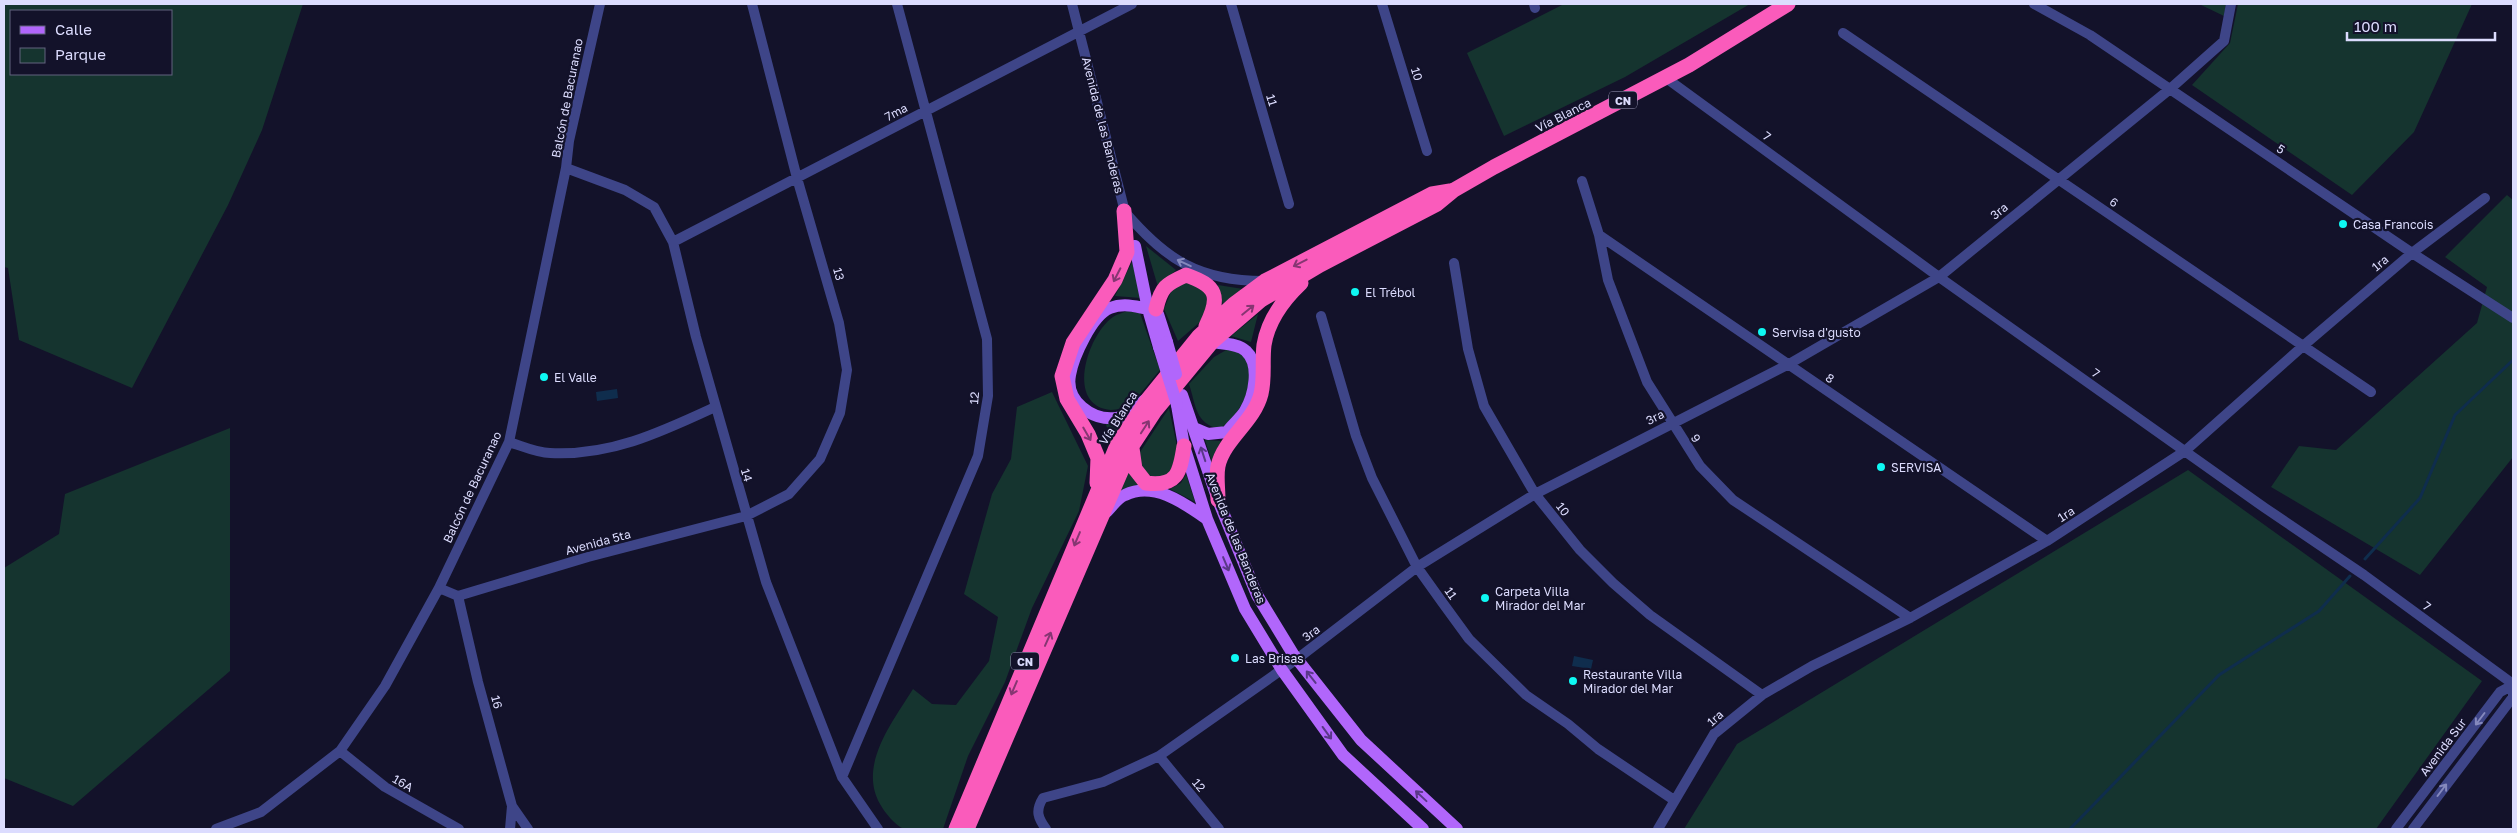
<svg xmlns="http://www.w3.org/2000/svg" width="2517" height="833" viewBox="0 0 2517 833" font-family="'Golos Text',sans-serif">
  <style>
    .green { fill: #15342f; fill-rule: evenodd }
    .water { fill: #0f2d4d }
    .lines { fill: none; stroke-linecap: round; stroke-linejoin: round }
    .stream { stroke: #0f2d4d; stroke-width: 3 }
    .minor { stroke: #3e4588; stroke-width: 10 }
    .major { stroke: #b166fb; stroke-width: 12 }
    .highway { stroke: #fa5bbb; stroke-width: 15 }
    .major-bridge { stroke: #b166fb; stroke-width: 12 }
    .oneway { stroke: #8589bd }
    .oneway2 { stroke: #863672 }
    .oneway3 { stroke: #5a3888 }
    .poi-dot { fill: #0ef8f3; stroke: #13122a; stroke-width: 2 }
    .labels { text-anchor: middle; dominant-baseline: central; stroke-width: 4.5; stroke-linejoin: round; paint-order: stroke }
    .shield { fill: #13122a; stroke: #a09fbe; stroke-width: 1 }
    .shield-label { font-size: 11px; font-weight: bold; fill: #dcdcfe }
    .street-label { font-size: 12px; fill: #dcdcfe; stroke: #13122a }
    .poi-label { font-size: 12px; fill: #dcdcfe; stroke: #13122a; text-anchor: start }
  </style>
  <rect width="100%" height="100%" fill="#13122a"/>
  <path class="green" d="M4 4H303L262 130 228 205 132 388 19 340 8 268 4 267ZM11 11H171V74H11Z
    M1564 4H1750L1625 77 1504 136 1467 53Z
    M2199 4H2226L2224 16Z
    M2238 4H2472L2414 132 2352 195 2192 85 2230 43Z
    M2507 195 2513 200V457L2420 575 2271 487 2299 446 2336 450 2477 323 2487 287 2445 257Z
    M1146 246 1176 270 1158 287Z
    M1132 262 1141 298 1115 296Z
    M1184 281 1204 287 1209 309 1200 322 1178 341 1164 309 1173 287Z
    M1218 285 1243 289 1223 305Z
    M1127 311 1140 313 1160 370C1151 380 1142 393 1132 402 1126 407 1118 410 1111 410 1064 406 1088 334 1113 317 1117 314 1123 313 1127 311Z
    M1258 314 1251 342 1231 336Z
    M1228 349 1240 352C1243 356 1247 361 1248 366 1255 389 1238 416 1220 429 1195 424 1196 405 1189 384L1214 357Z
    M1052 392 1088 466 1079 511 1032 608 1005 682 968 756 943 829C933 829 914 833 904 829 895 825 885 813 880 804 858 765 892 723 913 689L932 704 956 705 989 661 998 617 964 594 992 494 1011 459 1017 407Z
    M1169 408 1178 451 1170 474C1158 479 1152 479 1141 470L1140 452Z
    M1106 424 1120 425 1111 445Z
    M230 428V671L73 806 4 778V568L59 534 65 494Z
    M1205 440 1221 441 1212 462Z
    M1126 469 1138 485 1118 492Z
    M2188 470 2482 681 2376 829H1684L1737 744Z
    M1186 474 1195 502 1170 489 1181 483Z"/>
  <path class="water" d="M617 389 618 398 597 401 596 392Z
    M1574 656 1593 660 1591 669 1572 666Z"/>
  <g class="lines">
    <path class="stream" d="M2365 559 2420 498 2455 415 2513 360
      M2070 829 2219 675 2319 611 2350 576"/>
    <path class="minor" d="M1072 4 1126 216
      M1231 4 1289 204
      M1382 4 1427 151
      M1534 4 1535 8
      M2034 4 2090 35 2412 253 2513 318
      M1843 33 2371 392
      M1666 78 1939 277 2265 508 2364 575 2513 684
      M566 168 625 190 654 207 673 242 696 337 766 582 842 777 878 829
      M1582 181 1599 235 1608 280 1647 382 1700 466 1733 500 1910 618
      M1125 212C1166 260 1199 281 1264 281
      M1599 235 2047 541
      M673 242 1132 4
      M1454 263 1468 349 1484 406 1535 494 1580 550 1613 583 1650 615 1762 695
      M1321 316 1356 436 1372 478 1417 567 1442 602 1469 639 1526 695 1568 724 1598 749 1674 800
      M509 442C522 446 537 453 550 453 611 456 661 432 715 407
      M439 588 458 596 478 682 512 806 528 829
      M458 596 588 557 746 516 789 494 820 459 840 413 847 370 839 323 797 178 752 4
      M340 751 385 787 459 829
      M1159 756 1219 829
      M842 777 978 456 988 396 987 339 897 4
      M216 829 261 812 340 751 385 686 439 588 509 442 566 168 569 141 600 4
      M510 829 512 806
      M1046 829C1038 818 1035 811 1043 798L1103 782 1159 756 1297 659 1417 567 1535 494 1789 364 1939 277 2170 89 2224 41 2231 4
      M1658 829 1714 734 1762 695 1812 666 1910 618 2047 541 2185 451 2303 346 2412 253 2485 198
      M2396 829 2500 692 2513 685
      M2413 829 2513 697V690"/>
    <path class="major" d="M1135 246 1148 309 1159 347
      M1158 314 1167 342
      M1182 395 1218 500 1257 595 1293 654 1361 740 1457 829
      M1145 400C1137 406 1125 417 1116 418 1092 421 1065 401 1070 375 1073 357 1092 315 1110 308 1123 303 1135 306 1148 309
      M1177 405 1184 446 1207 519 1245 609 1282 670 1343 755 1423 829
      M1194 428 1208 434 1227 432C1232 425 1240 419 1245 411 1254 396 1261 365 1246 351 1238 343 1223 344 1212 342
      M1105 513C1111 508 1117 498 1125 495 1154 481 1184 503 1207 519"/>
    <path class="highway" d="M1156 309C1161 287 1166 284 1186 275 1217 286 1221 296 1206 326
      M1132 448 1135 469 1146 483C1177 487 1180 473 1184 446
      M1097 483 1098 458 1088 434 1067 399 1062 376 1073 343 1115 280 1127 252 1124 211
      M1218 500C1218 489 1216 476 1218 466 1224 439 1254 422 1261 394 1265 378 1262 361 1264 345 1268 320 1283 300 1301 283
      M956 829 1118 443 1148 399 1199 336 1234 304 1265 281 1432 194 1450 191
      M967 829 1132 446 1155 411 1212 342 1261 300 1320 265 1437 204 1454 190 1494 167 1689 65 1788 4"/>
    <path class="major-bridge" d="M1167 342 1176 374
      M1159 347 1177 405"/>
  </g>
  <defs><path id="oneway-shaft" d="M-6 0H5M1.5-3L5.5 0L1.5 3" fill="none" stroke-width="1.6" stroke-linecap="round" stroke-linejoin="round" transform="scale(1.25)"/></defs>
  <g class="oneway">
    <use href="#oneway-shaft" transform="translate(1184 263) rotate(-155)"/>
    <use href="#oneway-shaft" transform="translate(2480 719) rotate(127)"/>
    <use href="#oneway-shaft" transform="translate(2442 790) rotate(-53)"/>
  </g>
  <g class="oneway2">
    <use href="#oneway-shaft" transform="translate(1300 263) rotate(153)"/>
    <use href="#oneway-shaft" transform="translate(1117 275) rotate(117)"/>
    <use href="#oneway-shaft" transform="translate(1248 310) rotate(-39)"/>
    <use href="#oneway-shaft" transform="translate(1145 427) rotate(-57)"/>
    <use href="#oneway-shaft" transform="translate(1087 434) rotate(60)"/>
    <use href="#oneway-shaft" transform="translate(1077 539) rotate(113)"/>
    <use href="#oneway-shaft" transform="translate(1048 639) rotate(-66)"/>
    <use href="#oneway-shaft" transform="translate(1014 688) rotate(113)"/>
  </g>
  <g class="oneway3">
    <use href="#oneway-shaft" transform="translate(1203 454) rotate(-108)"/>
    <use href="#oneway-shaft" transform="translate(1226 564) rotate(67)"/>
    <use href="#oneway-shaft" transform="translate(1311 677) rotate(-128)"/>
    <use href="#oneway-shaft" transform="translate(1327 733) rotate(54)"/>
    <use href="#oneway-shaft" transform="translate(1421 796) rotate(-137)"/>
  </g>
  <g class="poi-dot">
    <circle cx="2343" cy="224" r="5"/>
    <circle cx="1355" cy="292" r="5"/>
    <circle cx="1762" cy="332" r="5"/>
    <circle cx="544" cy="377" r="5"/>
    <circle cx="1881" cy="467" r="5"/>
    <circle cx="1485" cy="598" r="5"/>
    <circle cx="1235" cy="658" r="5"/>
    <circle cx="1573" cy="681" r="5"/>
  </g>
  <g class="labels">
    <g class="shield">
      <rect x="1609" y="91.5" width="28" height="17" rx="4"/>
      <rect x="1011" y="652.5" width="28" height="17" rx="4"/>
    </g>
    <g class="shield-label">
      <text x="1623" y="100">CN</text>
      <text x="1025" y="661">CN</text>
    </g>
    <g class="street-label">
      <text transform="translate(1417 74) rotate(73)">10</text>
      <text transform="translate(567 98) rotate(-79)">Balcón de Bacuranao</text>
      <text transform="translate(1272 100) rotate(74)">11</text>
      <text transform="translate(896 112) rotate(-27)">7ma</text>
      <text transform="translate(1563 115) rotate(-27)">Vía Blanca</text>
      <text transform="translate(1103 125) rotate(76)">Avenida de las Banderas</text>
      <text transform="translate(1767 136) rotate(36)">7</text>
      <text transform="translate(2281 149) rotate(34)">5</text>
      <text transform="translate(2114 202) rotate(34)">6</text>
      <text transform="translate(1999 211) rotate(-40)">3ra</text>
      <text transform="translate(2380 263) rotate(-40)">1ra</text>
      <text transform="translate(839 274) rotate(75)">13</text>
      <text transform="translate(2096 373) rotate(35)">7</text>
      <text transform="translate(1830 378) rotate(34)">8</text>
      <text transform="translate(974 398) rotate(-85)">12</text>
      <text transform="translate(1655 417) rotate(-27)">3ra</text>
      <text transform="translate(1118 418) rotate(-58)">Vía Blanca</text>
      <text transform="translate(1696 438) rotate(57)">9</text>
      <text transform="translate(747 475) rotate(74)">14</text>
      <text transform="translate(472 487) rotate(-65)">Balcón de Bacuranao</text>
      <text transform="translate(1563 509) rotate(52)">10</text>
      <text transform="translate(2066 514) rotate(-33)">1ra</text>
      <text transform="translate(1236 538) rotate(68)">Avenida de las Banderas</text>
      <text transform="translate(598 542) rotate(-15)">Avenida 5ta</text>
      <text transform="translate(1451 593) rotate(54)">11</text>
      <text transform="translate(2427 606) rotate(36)">7</text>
      <text transform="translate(1311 633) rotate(-37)">3ra</text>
      <text transform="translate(497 702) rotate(75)">16</text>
      <text transform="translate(1715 718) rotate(-42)">1ra</text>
      <text transform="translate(2443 747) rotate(-53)">Avenida Sur</text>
      <text transform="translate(403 783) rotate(30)">16A</text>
      <text transform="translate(1199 785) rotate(50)">12</text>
    </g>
    <g class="poi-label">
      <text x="2353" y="224">Casa Francois</text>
      <text x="1365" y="292">El Trébol</text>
      <text x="1772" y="332">Servisa d'gusto</text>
      <text x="554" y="377">El Valle</text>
      <text x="1891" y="467">SERVISA</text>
      <text x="1495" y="591">Carpeta Villa<tspan x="1495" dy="14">Mirador del Mar</tspan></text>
      <text x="1245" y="658">Las Brisas</text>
      <text x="1583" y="674">Restaurante Villa<tspan x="1583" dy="14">Mirador del Mar</tspan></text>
    </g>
  </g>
  <rect width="2517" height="833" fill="none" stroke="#dcdcfe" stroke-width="10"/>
  <rect x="10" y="10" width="162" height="65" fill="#13122a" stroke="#63637f"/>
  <rect x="20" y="26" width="25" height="8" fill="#b166fb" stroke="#63637f"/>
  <text x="55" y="35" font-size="15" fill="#dcdcfe">Calle</text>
  <rect x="20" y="48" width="25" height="15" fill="#15342f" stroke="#63637f"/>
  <text x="55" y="60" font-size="15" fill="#dcdcfe">Parque</text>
  <path d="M2347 32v8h148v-8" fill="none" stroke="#dcdcfe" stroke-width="2.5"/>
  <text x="2354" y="32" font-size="15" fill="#dcdcfe" stroke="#13122a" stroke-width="4" paint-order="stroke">100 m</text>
</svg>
